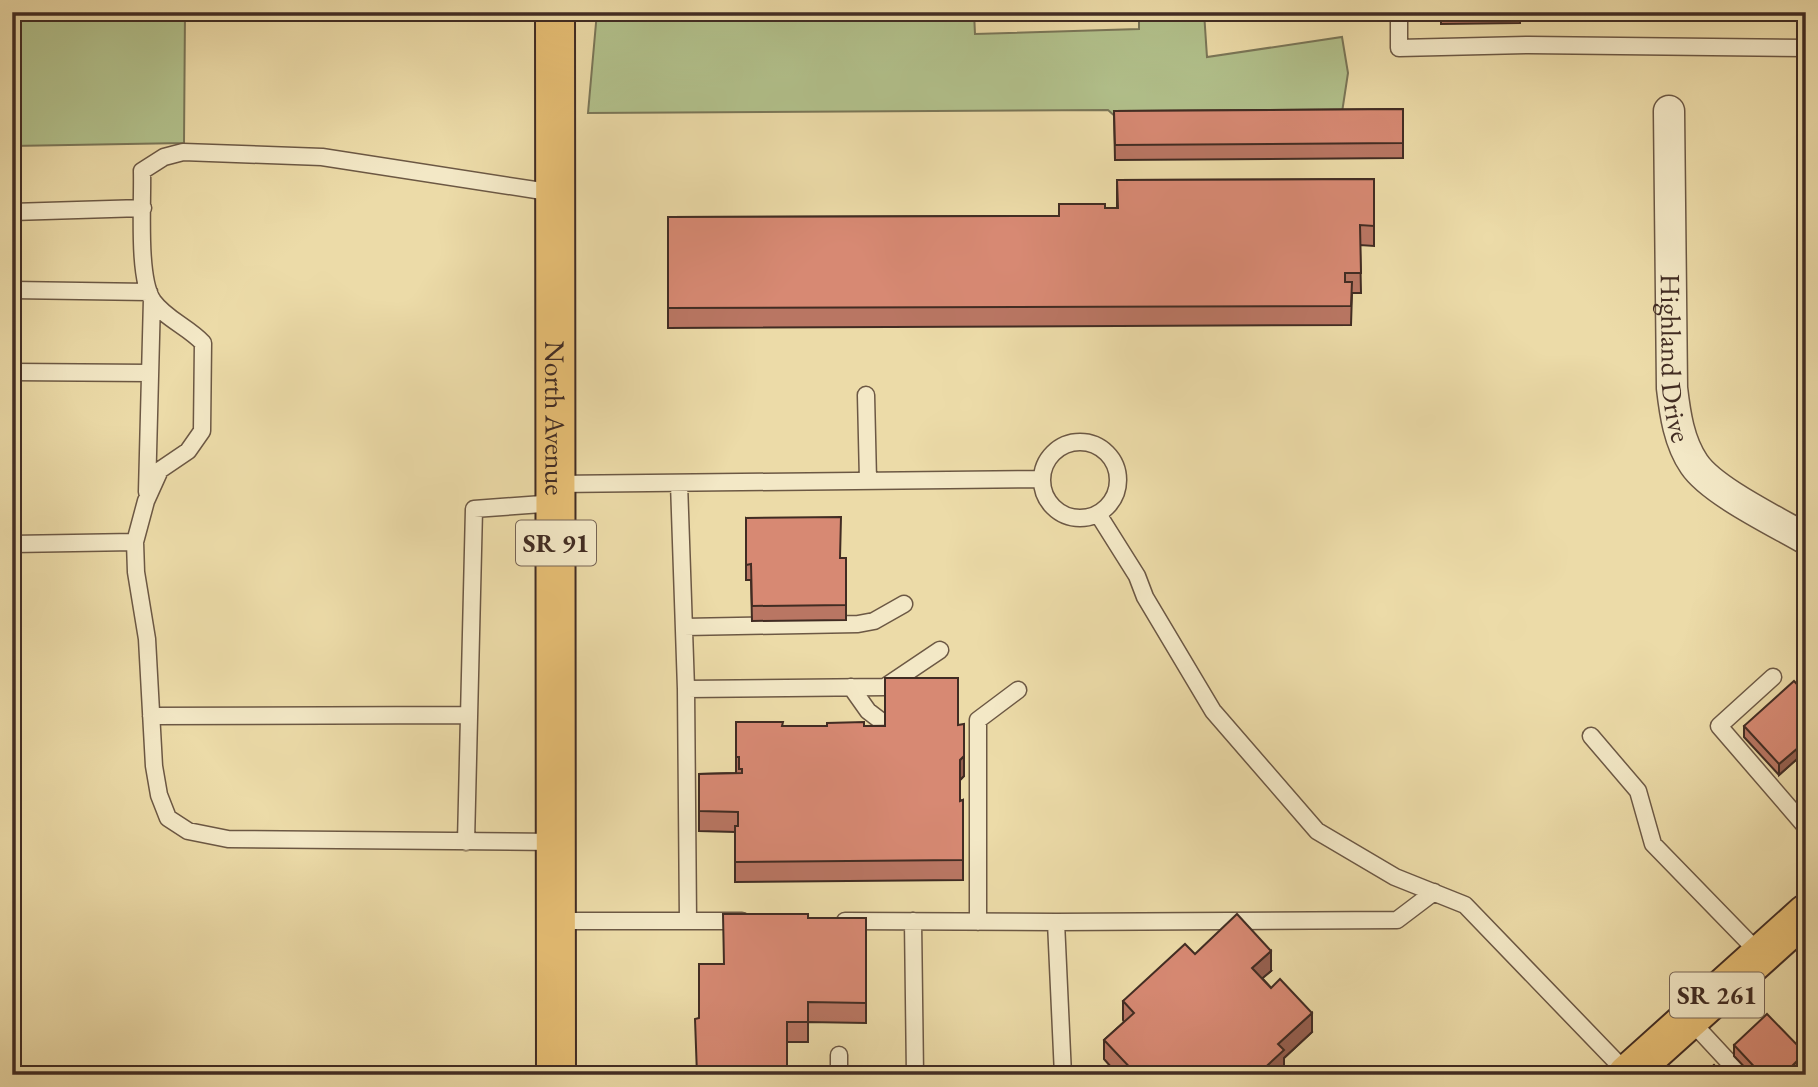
<svg xmlns="http://www.w3.org/2000/svg" width="1818" height="1087" viewBox="0 0 1818 1087" font-family="'EB Garamond',serif">
  <style>
    .green { fill: #b2c18c; stroke: #7a7658; stroke-width: 2 }
    .lines { fill: none; stroke-linecap: round; stroke-linejoin: round }
    .service-casing { stroke: #6c5844; stroke-width: 19 }
    .minor-casing { stroke: #6c5844; stroke-width: 33 }
    .primary-casing { stroke: #412c23; stroke-width: 42 }
    .service { stroke: #f3e8c6; stroke-width: 16 }
    .minor { stroke: #f3e8c6; stroke-width: 30 }
    .primary { stroke: #e6be74; stroke-width: 38 }
    .wall { fill: #b97663; stroke: #412c23; stroke-width: 2 }
    .shaded-wall { fill: #966050; stroke: #412c23; stroke-width: 2 }
    .building { fill: #d78973; stroke: #412c23; stroke-width: 2 }
    .labels { text-anchor: middle; dominant-baseline: central; stroke-width: 5; stroke-linejoin: round; paint-order: stroke }
    .shield { fill: #f3e8c6; stroke: #766454; stroke-width: 2 }
    .shield-label { font-size: 26px; font-weight: bold; fill: #412c23 }
    .street-label { font-size: 28px; fill: #412c23; stroke: #f3e8c6 }
  </style>
  <rect width="100%" height="100%" fill="#ecdba8"/>
  <filter id="stains"><feTurbulence type="fractalNoise" baseFrequency=".00286" numOctaves="4"/><feColorMatrix values="0 0 0 0 .2 0 0 0 0 .09 0 0 0 0 .02 0 0 0 .5 -.17"/></filter>
  <radialGradient id="worn" r=".72"><stop offset=".6" stop-color="#630" stop-opacity="0"/><stop offset="1" stop-color="#630" stop-opacity=".3"/></radialGradient>
  <path class="green" d="M12 12H185L184 143 12 146Z
    M597 12H974L975 34 1139 29V12H1204L1207 57 1342 37 1348 73 1341 119 1117 118 1108 110 588 113Z"/>
  <g class="lines">
    <defs>
      <path id="service" d="M1399 12V48L1529 45 1806 48
        M555 193 322 157 183 152 164 157 142 171C143 201 137 278 153 301 166 319 188 327 203 343L202 431 188 451 160 470 146 501 135 542 136 572 147 639 154 766 159 795 168 818 188 831 228 839 556 842
        M12 212 143 208
        M12 290 149 292
        M12 372 150 373
        M866 395 868 480
        M1042 480a38 38 0 1 1 76 0a38 38 0 1 1-76 0Z
        M679 483 686 689 688 921
        M556 484 1042 479
        M147 492 152 299
        M1098 514 1137 576 1145 597 1213 711 1317 831 1395 877 1465 905 1628 1074
        M12 544 135 542
        M684 627 858 624 874 621 904 604
        M1773 677 1719 726 1806 827
        M851 687 868 711 885 724
        M686 689 885 687 940 650
        M151 716 469 715
        M1591 736 1638 791 1653 844 1761 955
        M466 842 474 509 556 503
        M556 921H742
        M845 921 1056 922
        M913 921 915 1075
        M978 922V720L1018 690
        M1689 1019 1741 1075
        M839 1055V1075
        M1063 1075 1056 922 1397 920 1434 892"/>
      <g id="minor">
        <path id="s1" d="M1669 111 1672 388C1675 414 1679 442 1694 464 1712 491 1777 522 1806 539"/>
      </g>
      <g id="primary">
        <path id="s2" d="M555 12 556 1075"/>
        <path d="M1627 1075 1806 914"/>
      </g>
    </defs>
    <use href="#service" class="service-casing"/>
    <use href="#minor" class="minor-casing"/>
    <use href="#primary" class="primary-casing"/>
    <use href="#service" class="service"/>
    <use href="#minor" class="minor"/>
    <use href="#primary" class="primary"/>
  </g>
  <path class="wall" d="M1441 12H1520V23L1441 24Z
    M1403 109V158L1115 160 1114 111Z
    M1374 179V246L1360 245 1361 293H1352L1351 325 668 328V217L1059 216 1117 208V180Z
    M746 518 840 558H846V620L752 621 751 580H746Z
    M1806 694V751L1779 775 1744 737V726Z
    M736 722 783 726H864L958 725 964 776 960 780V801L963 800V880L735 882V832L699 831V774L736 773Z
    M808 918H866V1023L808 1022V1042H787L699 1018Z
    M1195 954 1271 971 1262 978 1312 1032 1284 1058V1070L1279 1075H1118L1104 1059V1040L1124 1022 1123 1020V1001Z
    M1734 1045 1805 1064 1794 1075H1752L1734 1056Z"/>
  <path class="shaded-wall" d="M1806 741V751L1779 775V764Z
    M964 756V776L960 780V760Z
    M1271 951V971L1252 987V968Z
    M1312 1013V1032L1284 1058V1070L1279 1075H1257L1278 1044Z
    M1805 1053V1064L1794 1075H1783Z"/>
  <path class="building" d="M1403 109V143L1115 145 1114 111Z
    M1374 179V226L1360 225 1361 273H1345V282H1352L1351 306 668 308V217L1059 216V204H1105V208H1118L1117 180Z
    M841 517 840 558H846V605L752 606 751 564 746 565V518Z
    M885 678H958V725L964 724V756L960 760V801L963 800V860L735 862V826H738V812L699 811V774L742 773V769H739V757H736V722H783L782 726H827V723L864 722V726H885Z
    M1794 681 1806 694V741L1779 764 1744 726Z
    M723 914H808V918H866V1003L808 1002V1022H787V1075H697L695 1019 699 1018V964H724Z
    M1237 914 1271 951 1252 968 1271 988 1280 979 1312 1013 1278 1044 1284 1050 1257 1075H1137L1104 1040 1134 1013 1123 1001 1185 944 1195 954Z
    M1767 1014 1805 1053 1783 1075H1762L1734 1045Z
    M1714 1065 1724 1075H1703Z"/>
  <g class="labels">
    <g class="shield">
      <rect x="516" y="520.5" width="80" height="45" rx="5"/>
      <rect x="1670" y="972.5" width="94" height="45" rx="5"/>
    </g>
    <g class="shield-label">
      <text x="556" y="543">SR 91</text>
      <text x="1717" y="995">SR 261</text>
    </g>
    <g class="street-label">
      <text stroke="none"><textPath href="#s1" startOffset="247">Highland Drive</textPath></text>
      <text stroke="none"><textPath href="#s2" startOffset="406">North Avenue</textPath></text>
    </g>
  </g>
  <rect width="1818" height="1087" fill="none" stroke="#ecdba8" stroke-width="42"/>
  <rect x="14" y="14" width="1790" height="1059" fill="none" stroke="#412c23" stroke-width="3.5"/>
  <rect x="21" y="21" width="1776" height="1045" fill="none" stroke="#412c23" stroke-width="2"/>
  <rect width="100%" height="100%" filter="url(#stains)"/>
  <rect width="100%" height="100%" fill="url(#worn)"/>
</svg>
